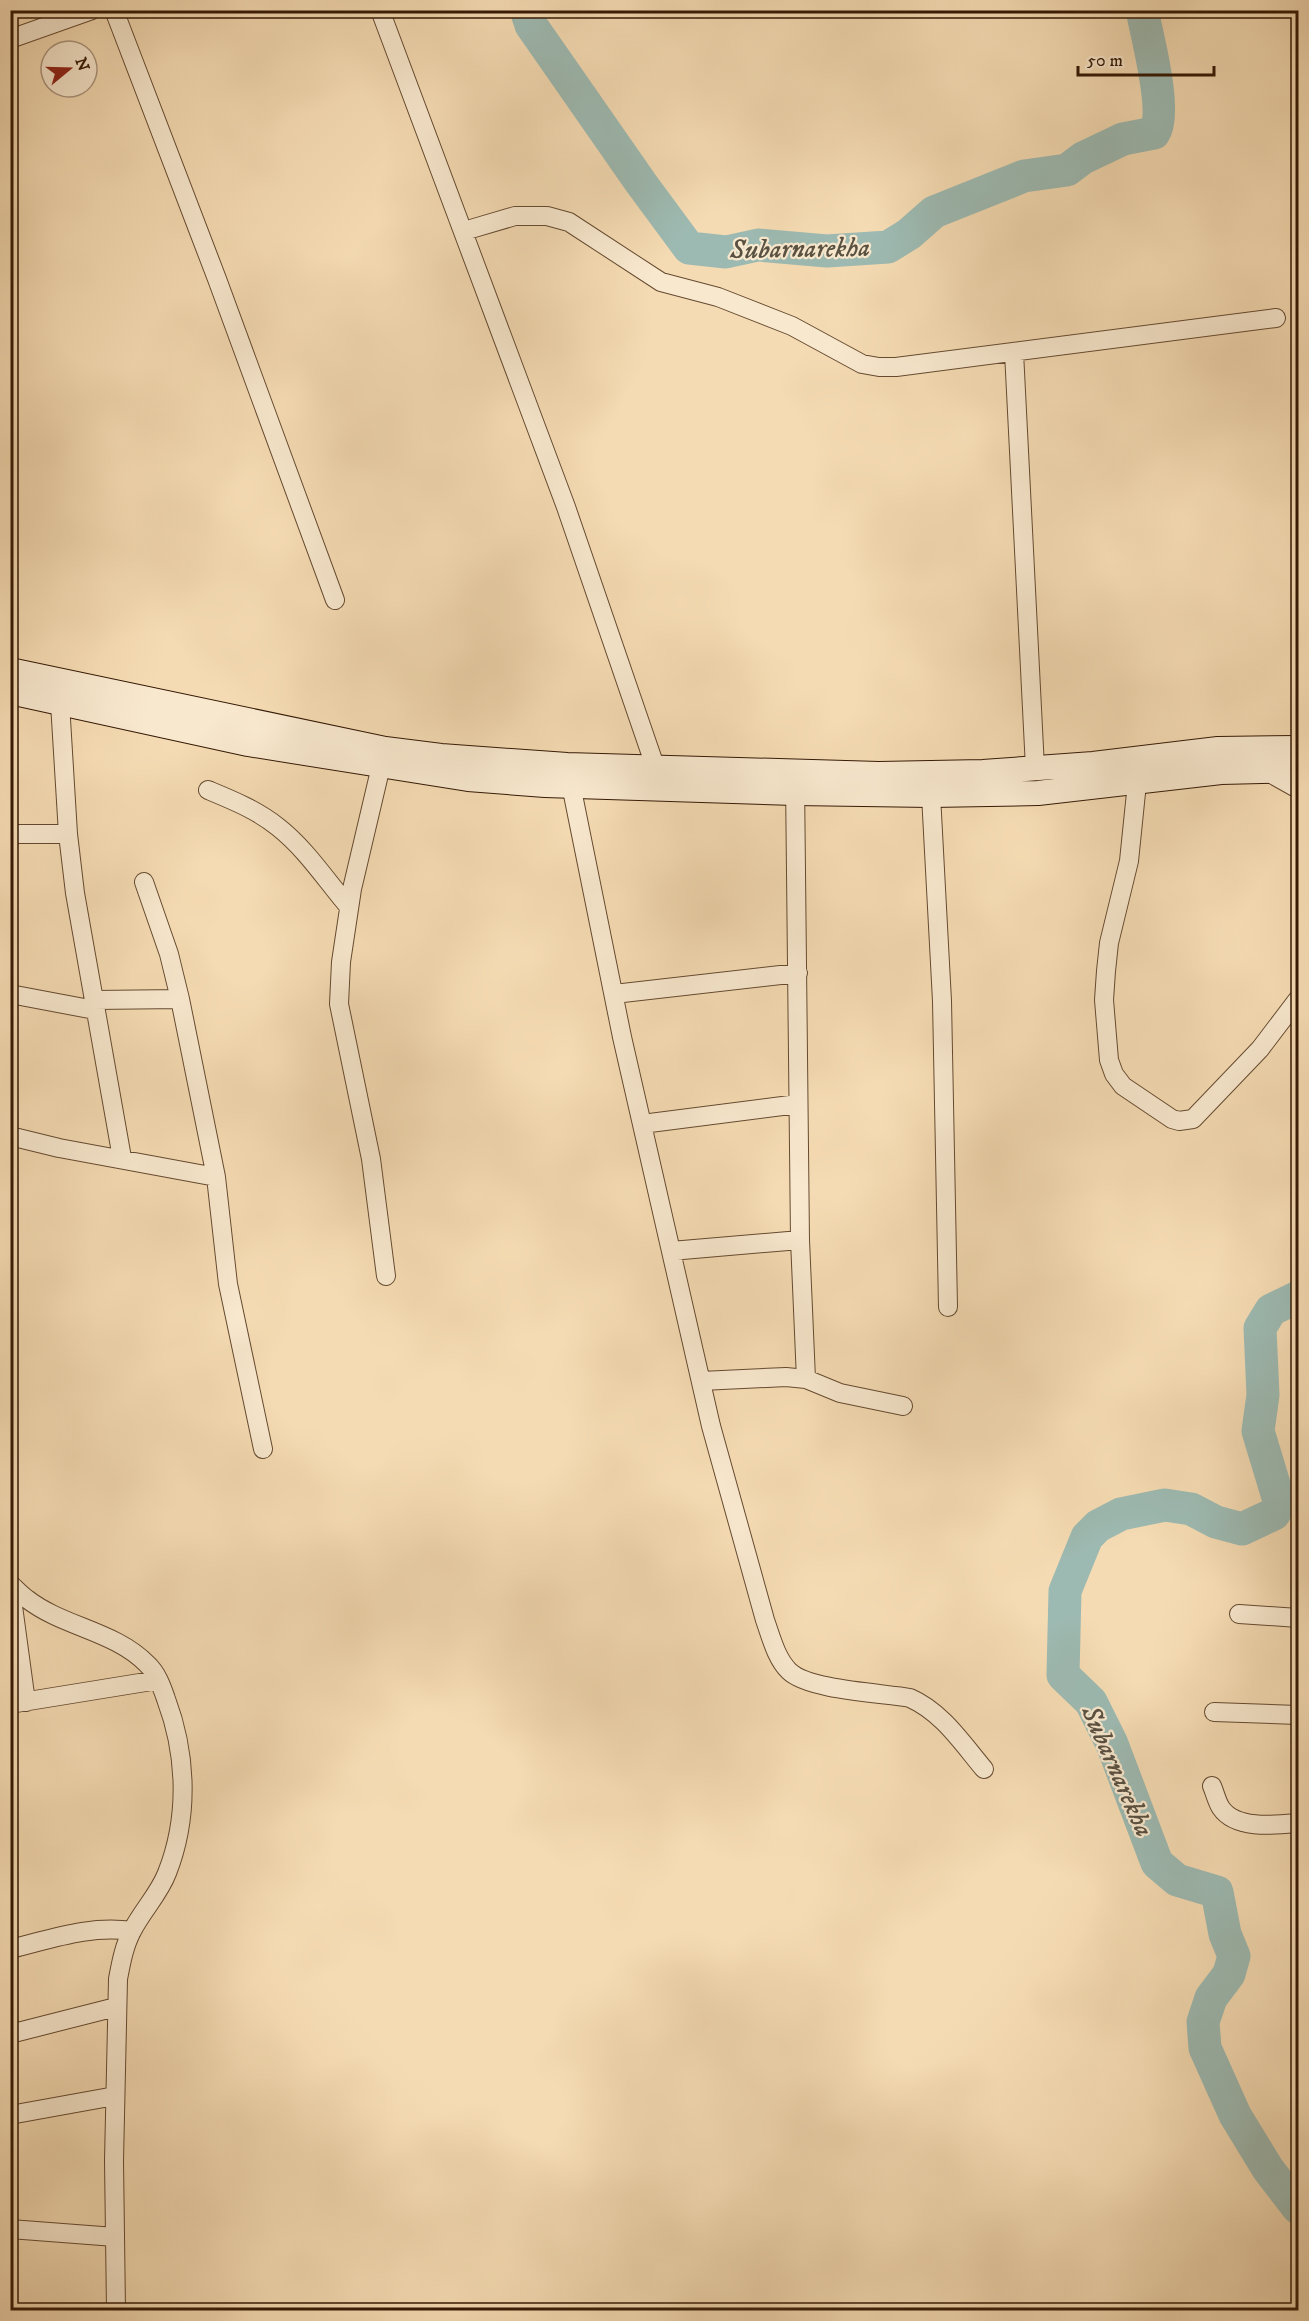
<svg xmlns="http://www.w3.org/2000/svg" width="1309" height="2321" viewBox="0 0 1309 2321" font-family="'IM FELL DW Pica',serif">
  <style>
    .lines { fill: none; stroke-linecap: round; stroke-linejoin: round }
    .river { stroke: #9dbab2; stroke-width: 33 }
    .minor-casing { stroke: #654a30; stroke-width: 20 }
    .secondary-casing { stroke: #351905; stroke-width: 26 }
    .minor { stroke: #f8e8ce; stroke-width: 18 }
    .secondary { stroke: #f8e8ce; stroke-width: 24 }
    .labels { text-anchor: middle; dominant-baseline: central; stroke-width: 4.5; stroke-linejoin: round; paint-order: stroke }
    .water-label { font-size: 27px; font-style: italic; fill: #595142; stroke: #f8e8ce }
  </style>
  <rect width="100%" height="100%" fill="#f5dbb3"/>
  <filter id="stains"><feTurbulence type="fractalNoise" baseFrequency=".00333" numOctaves="4"/><feColorMatrix values="0 0 0 0 .2 0 0 0 0 .09 0 0 0 0 .02 0 0 0 .5 -.17"/></filter>
  <radialGradient id="worn" r=".72"><stop offset=".6" stop-color="#630" stop-opacity="0"/><stop offset="1" stop-color="#630" stop-opacity=".3"/></radialGradient>
  <g class="lines">
    <path class="river" d="M526 10 531 25 641 183 689 248 726 252 758 245 827 251 888 247 909 234 934 212 1024 176 1067 170 1083 158 1123 139 1154 133C1168 113 1147 36 1142 10
      M1298 1297 1271 1310 1260 1328 1263 1395 1258 1431 1280 1504 1274 1514 1242 1529 1216 1522 1191 1509 1165 1505 1121 1514 1098 1526 1087 1537 1065 1591 1063 1675 1091 1702 1112 1744 1157 1863 1177 1880 1217 1892 1225 1934 1234 1956 1229 1974 1211 1998 1203 2022 1205 2048 1235 2115 1268 2169 1298 2208"/>
    <defs>
      <path id="minor" d="M114 10 217 279 335 600
        M380 10 566 507 656 769
        M10 39 92 10
        M464 231 515 216H547L569 222 661 282 718 297 792 326 862 364 879 367H896L1276 318
        M1014 352 1035 768
        M62 692 60 703 68 834 75 893 122 1158
        M381 766 352 889 341 962 339 1004 371 1159 386 1276
        M1266 771 1298 789
        M569 775 622 1037 711 1426 765 1620C771 1637 776 1658 789 1671 808 1690 882 1693 910 1698 942 1712 962 1743 984 1769
        M795 780 800 1240 806 1379
        M1137 783 1129 861 1109 943 1106 971 1104 1000 1109 1060 1114 1074 1123 1086 1172 1119 1179 1121 1193 1119 1260 1049 1298 999
        M208 790C232 800 257 810 278 827 306 849 326 880 349 907
        M931 795 942 1001 948 1307
        M10 834H68
        M144 882 169 954 180 999 216 1177 228 1284 263 1449
        M10 994 95 1010
        M614 994 798 973
        M94 1000 180 999
        M642 1124 798 1104
        M10 1136 59 1148 216 1177
        M671 1251 800 1240
        M701 1381 786 1377 806 1379 840 1393 903 1406
        M10 1584C16 1589 21 1595 27 1599 63 1627 115 1631 147 1664 157 1673 162 1687 166 1699 187 1755 189 1817 167 1873 159 1894 142 1911 132 1931 124 1946 121 1963 118 1979L114 2161 116 2310
        M10 1584 26 1702
        M1239 1614 1298 1618
        M10 1704 158 1680
        M1214 1712 1298 1715
        M1212 1786C1215 1793 1217 1802 1221 1808 1236 1830 1276 1825 1298 1823
        M10 1949C52 1939 89 1925 132 1931
        M10 2034 116 2007
        M10 2115 115 2096
        M10 2229 115 2237"/>
      <path id="secondary" d="M10 670 385 749 441 756 567 765 879 774 983 772 1093 764 1218 749 1298 748
        M10 692 248 744 468 779 545 785 795 793 931 795 1038 793 1221 772 1298 770"/>
    </defs>
    <use href="#minor" class="minor-casing"/>
    <use href="#secondary" class="secondary-casing"/>
    <use href="#minor" class="minor"/>
    <use href="#secondary" class="secondary"/>
  </g>
  <g class="labels">
    <g class="water-label">
      <text transform="translate(800 249) rotate(-1)">Subarnarekha</text>
      <text transform="translate(1117 1771) rotate(66)">Subarnarekha</text>
    </g>
  </g>
  <rect width="1309" height="2321" fill="none" stroke="#f5dbb3" stroke-width="36"/>
  <rect x="12" y="12" width="1285" height="2297" fill="none" stroke="#351905" stroke-width="3"/>
  <rect x="18" y="18" width="1273" height="2285" fill="none" stroke="#351905" stroke-width="1.5"/>
  <g transform="translate(69 69) rotate(71)"><circle r="28" fill="#f8e8ce" stroke="#aa957e" stroke-width="1.5"/>
  <path d="M0-4.5L10 22L0 15L-10 22Z" fill="#8f2418"/>
  <text y="-9" font-size="16" font-weight="bold" text-anchor="middle" fill="#351905">N</text>
  </g>
  <path d="M1078 66v9h136v-9" fill="none" stroke="#351905" stroke-width="3"/>
  <text x="1087" y="66" font-size="18" fill="#351905" stroke="#f8e8ce" stroke-width="4.5" paint-order="stroke">50 m</text>
  <rect width="100%" height="100%" filter="url(#stains)"/>
  <rect width="100%" height="100%" fill="url(#worn)"/>
</svg>
